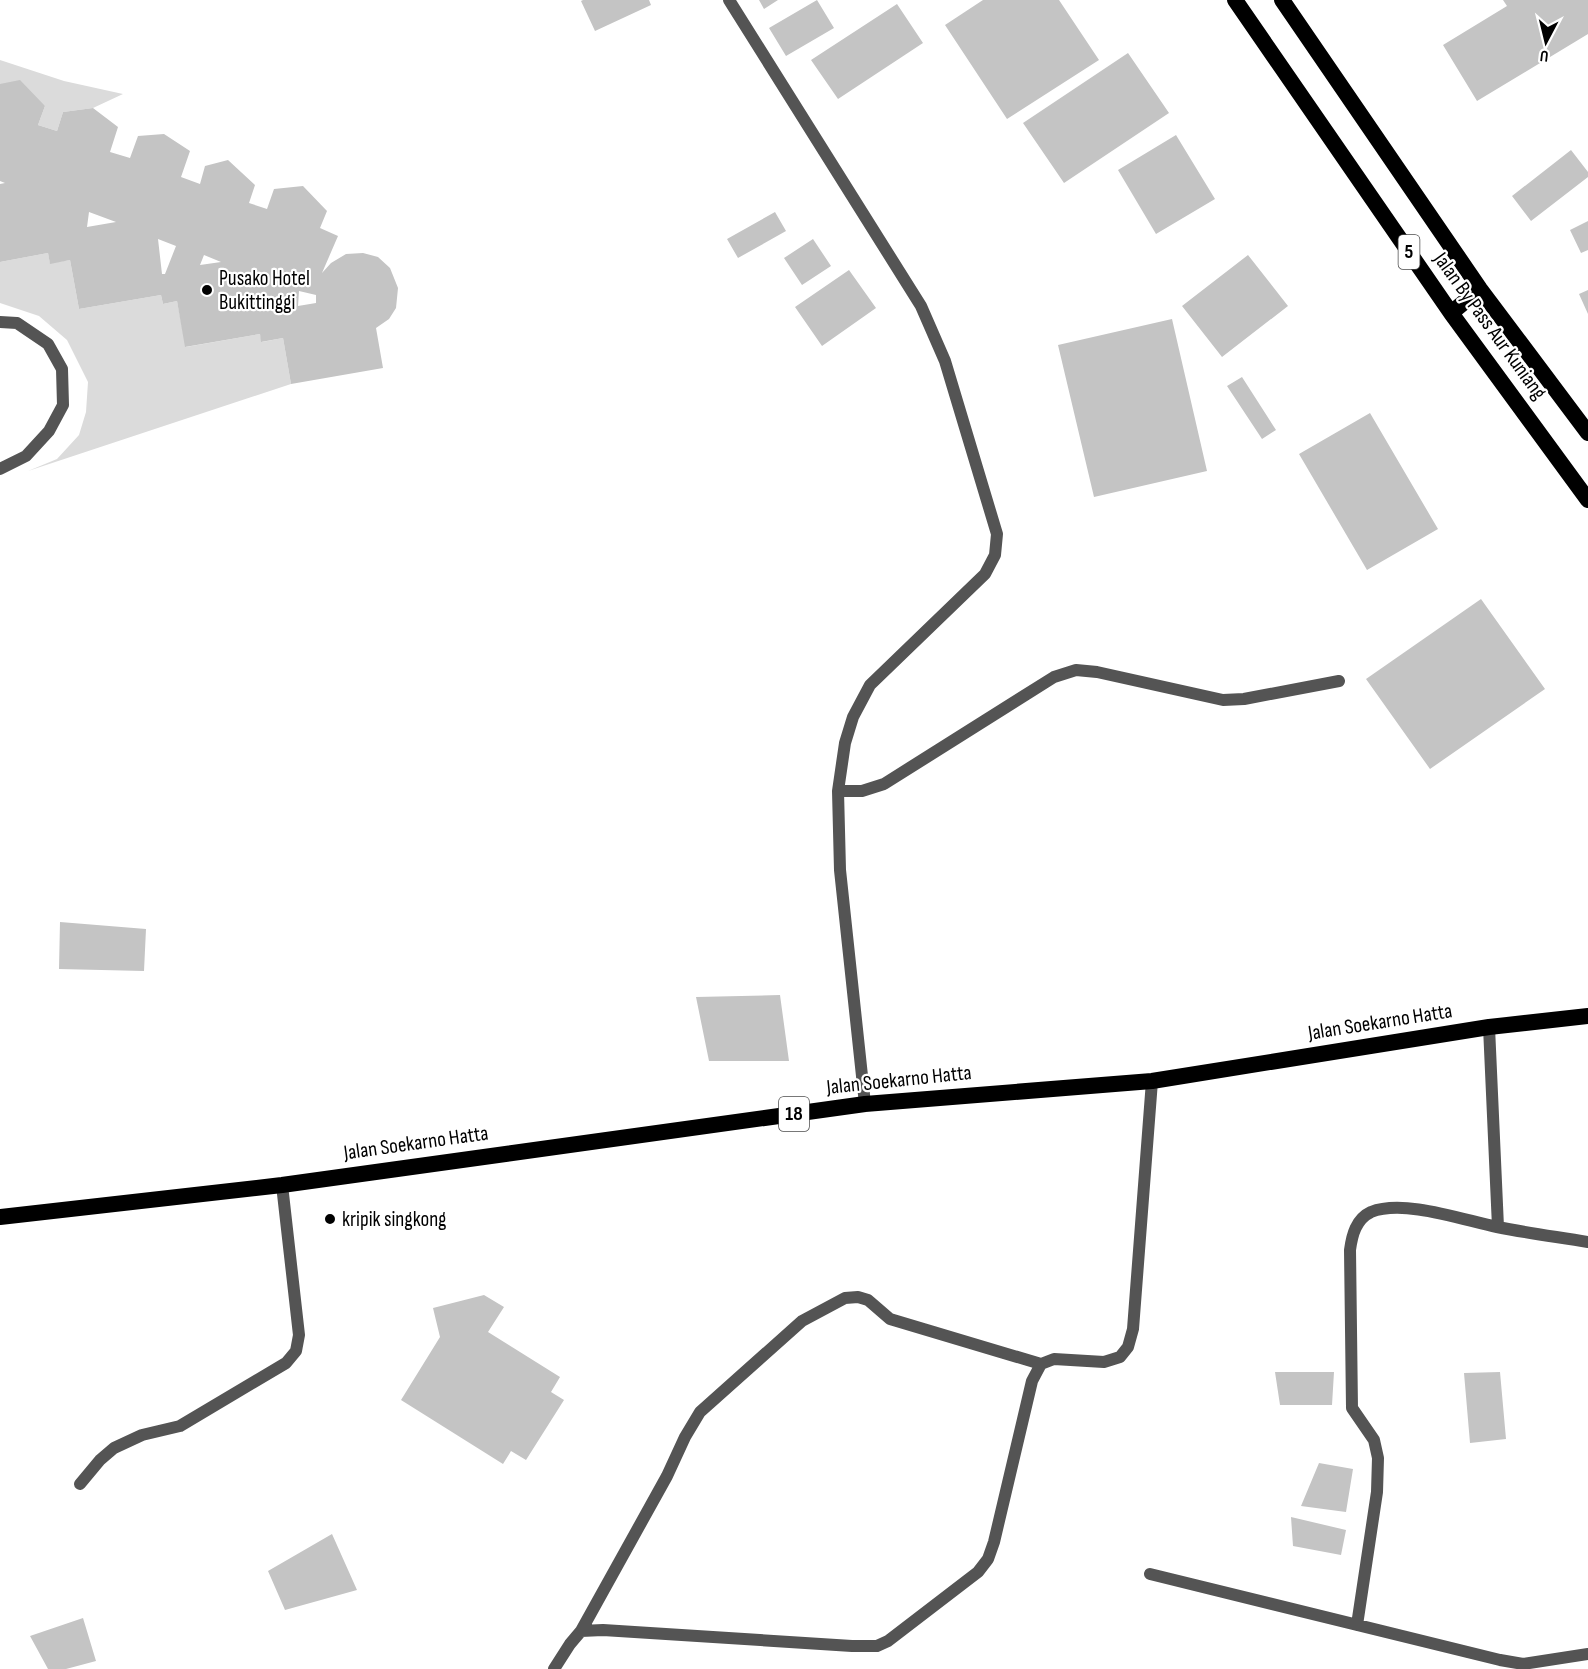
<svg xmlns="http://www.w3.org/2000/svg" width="1588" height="1669" viewBox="0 0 1588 1669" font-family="'Sofia Sans Condensed',sans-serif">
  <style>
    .green { fill: #dbdbdb }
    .building { fill: #c4c4c4; fill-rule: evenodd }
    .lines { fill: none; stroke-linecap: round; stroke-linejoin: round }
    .service { stroke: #545454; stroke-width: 12 }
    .minor { stroke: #545454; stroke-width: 12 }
    .trunk { stroke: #000; stroke-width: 16 }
    .poi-dot { fill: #000; stroke: #fff; stroke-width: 2 }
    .labels { text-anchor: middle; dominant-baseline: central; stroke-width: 4.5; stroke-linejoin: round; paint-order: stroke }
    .shield { fill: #fff; stroke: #4c4c4c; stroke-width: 1.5 }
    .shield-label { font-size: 20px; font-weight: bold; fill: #000 }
    .poi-label { font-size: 21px; fill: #000; stroke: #fff; text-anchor: start }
    .street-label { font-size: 21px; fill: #000; stroke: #fff }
  </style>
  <rect width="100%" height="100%" fill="#fff"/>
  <path class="green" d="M0 60 64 81 123 94 93 108 63 112 57 131 38 125 45 106 0 84Z
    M48 253 50 263 70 260 79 309 161 295 163 304 177 301 186 347 260 334 262 342 283 338 291 384 28 471 57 459 79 435 86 412 88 382 67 340 39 316 0 303V262Z"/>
  <path class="building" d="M583 0H649L651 5 595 31 581 1Z
    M759 0H778L764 9Z
    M817 0 834 28 786 56 769 28Z
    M983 0H1059L1099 60 1007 119 945 25Z
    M1503 0H1588V34L1477 101 1443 45 1507 6Z
    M897 4 923 43 838 99 811 60Z
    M1128 53 1169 113 1064 183 1023 123Z
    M20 80 45 106 38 125 57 131 63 112 93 108 118 127 110 152 130 158 138 136 164 134 190 151 181 177 200 184 205 166 228 160 255 185 249 203 267 209 274 189 303 186 327 211 320 228 338 236 322 273 331 263 346 254 363 253 378 257 390 268 398 288 396 308 389 319 376 328 383 368 291 384 283 338 261 342 260 334 185 347 177 301 163 304 161 295 79 309 70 260 50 264 48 253 0 262V184L5 183 0 181V84ZM89 212 116 222 87 227ZM158 239 176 246 165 274H162ZM204 255 221 262 200 265ZM299 291 316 295V303L298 306Z
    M1176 135 1215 199 1156 234 1118 170Z
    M1571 150 1588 172V177L1531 221 1512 196Z
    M775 212 786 231 738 258 727 239Z
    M1588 221V250L1581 253 1570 230Z
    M813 239 831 266 802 285 784 258Z
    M1248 255 1288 306 1222 357 1182 306Z
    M849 270 876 308 822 346 795 307Z
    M1588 290V314L1579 294Z
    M1172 319 1207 471 1094 497 1058 345Z
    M1242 377 1276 430 1262 439 1227 386Z
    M1370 413 1438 529 1367 570 1299 454Z
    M1481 599 1545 689 1430 769 1366 679Z
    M60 922 146 929 144 971 59 969Z
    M780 995 789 1061H709L696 997Z
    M484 1295 504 1307 488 1332 560 1377 551 1392 564 1400 526 1460 511 1451 503 1464 401 1400 440 1337 433 1308Z
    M1275 1372H1334L1332 1405H1280Z
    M1500 1372 1506 1439 1470 1443 1464 1373Z
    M1319 1463 1353 1469 1346 1512 1301 1506Z
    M1291 1517 1346 1530 1341 1555 1293 1546Z
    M332 1534 357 1590 285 1610 268 1571Z
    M83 1618 96 1661 66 1669H48L30 1636Z"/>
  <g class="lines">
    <path class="service" d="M0 322 17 323 48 344 62 369 63 405 49 431 26 456 0 469"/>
    <path class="minor" d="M729 0 921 306 945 361 997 534 995 555 985 574 870 685 853 717 845 743 838 791 840 870 865 1104
      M838 791H862L884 784 1054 677 1076 670 1097 672 1223 700 1244 699 1339 681
      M1489 1027 1498 1227
      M80 1484 100 1460 114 1448 142 1435 180 1426 286 1363 296 1351 299 1335 282 1185
      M1150 1574 1500 1660 1523 1664 1588 1654
      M1357 1625 1377 1492 1378 1458 1374 1440 1352 1408 1350 1250C1352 1235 1356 1219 1371 1212 1404 1199 1463 1220 1497 1227 1527 1233 1558 1237 1588 1242
      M581 1631 667 1476 685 1437 700 1412 802 1321 845 1298 858 1297 868 1300 890 1319 1041 1364
      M554 1669 570 1644 581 1631 603 1630 852 1646H877L888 1641 978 1572 988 1559 994 1542 1032 1381 1041 1364 1054 1359 1104 1362 1120 1357 1128 1347 1133 1329 1152 1081"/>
    <path class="trunk" d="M1235 0 1451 313 1588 500
      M1282 0 1480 289 1588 433
      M1451 313 1480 289
      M0 1217 282 1185 865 1104 1152 1081 1489 1027 1588 1016"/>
  </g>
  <g class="poi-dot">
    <circle cx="207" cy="290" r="6"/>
    <circle cx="330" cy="1219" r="6"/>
  </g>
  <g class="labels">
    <g class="shield">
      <rect x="1398.5" y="235" width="21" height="34" rx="4.5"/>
      <rect x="779" y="1097" width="30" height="34" rx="4.5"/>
    </g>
    <g class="shield-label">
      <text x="1409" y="252">5</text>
      <text x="794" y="1114">18</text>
    </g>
    <g class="poi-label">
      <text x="219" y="278">Pusako Hotel<tspan x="219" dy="24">Bukittinggi</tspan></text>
      <text x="342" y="1219">kripik singkong</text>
    </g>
    <g class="street-label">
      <text transform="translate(1490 326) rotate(54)">Jalan By Pass Aur Kuniang</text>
      <text transform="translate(1380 1022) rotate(-9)">Jalan Soekarno Hatta</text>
      <text transform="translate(899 1080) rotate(-6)">Jalan Soekarno Hatta</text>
      <text transform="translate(416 1143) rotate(-8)">Jalan Soekarno Hatta</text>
    </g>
  </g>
  <g transform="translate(1546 42) rotate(187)" stroke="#ffffff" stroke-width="4.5" paint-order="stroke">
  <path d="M0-4.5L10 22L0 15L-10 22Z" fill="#000000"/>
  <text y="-9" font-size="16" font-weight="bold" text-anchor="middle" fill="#000000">U</text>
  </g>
</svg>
